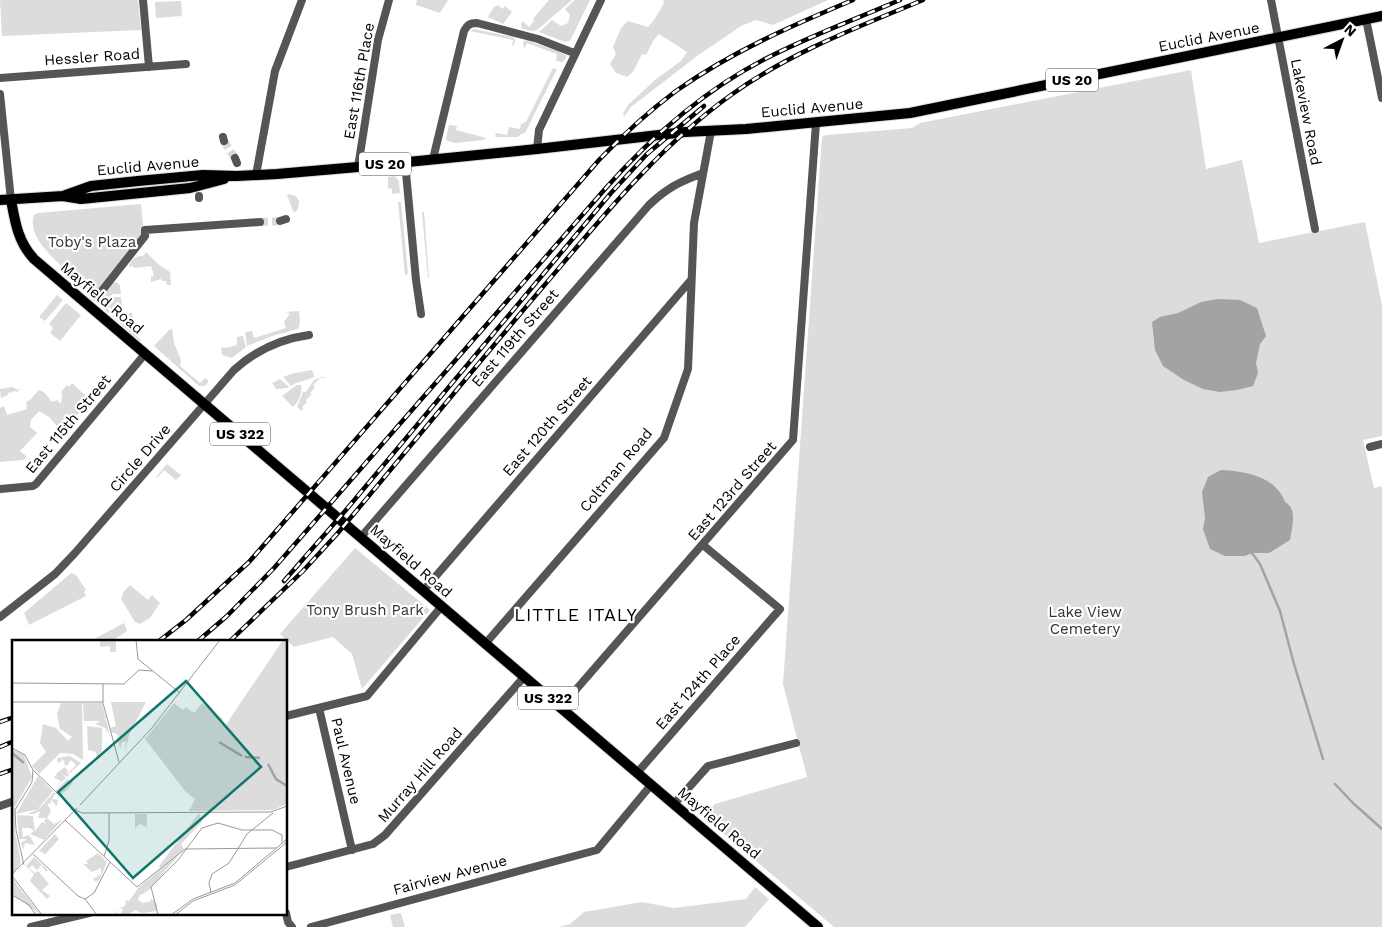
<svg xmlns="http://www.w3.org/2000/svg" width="1382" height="927" viewBox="0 0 1382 927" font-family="'Work Sans',sans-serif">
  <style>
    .green { fill: #dcdcdc }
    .water { fill: #a3a3a3 }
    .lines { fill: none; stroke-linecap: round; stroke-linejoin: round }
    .stream { stroke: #a3a3a3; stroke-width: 2.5 }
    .minor-tunnel { stroke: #d9d9d9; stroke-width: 8; stroke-dasharray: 8 4; stroke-linecap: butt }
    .major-casing { stroke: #dbdbdb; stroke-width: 12 }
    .minor { stroke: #555; stroke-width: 8 }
    .major { stroke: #000; stroke-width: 10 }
    .rail-casing { stroke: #000; stroke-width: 4.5 }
    .rail { stroke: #fff; stroke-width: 2.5; stroke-dasharray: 8; stroke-linecap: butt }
    .labels { text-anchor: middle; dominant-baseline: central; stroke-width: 4.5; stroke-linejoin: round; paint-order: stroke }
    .shield { fill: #fff; stroke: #4c4c4c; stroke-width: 1 }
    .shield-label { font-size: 14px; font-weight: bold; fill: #000 }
    .street-label { font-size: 15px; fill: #000; stroke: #fff }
    .park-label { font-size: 15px; fill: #333; stroke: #fff }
    .quarter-label { font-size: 18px; letter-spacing: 1px; fill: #000; stroke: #fff }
    .inset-river { fill: none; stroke: #a3a3a3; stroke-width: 2.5 }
    .inset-road { fill: none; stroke: #999; stroke-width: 1 }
    .view { fill: #0f766e; fill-opacity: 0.15; stroke: #0f766e; stroke-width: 2.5 }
    .inset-edge { fill: none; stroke: #000; stroke-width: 2.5 }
  </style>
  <rect width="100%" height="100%" fill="#fff"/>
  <path class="green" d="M0 0H138L141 30 2 36Z
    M417 0H448L440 13 416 5Z
    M549 0H572L537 30 533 31 522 29 521 24 523 21 529 27 534 21 533 19Z
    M575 0H590L570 41 565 42 539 32 552 20 561 26 568 23 570 15 565 9Z
    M663 0H828L773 25 756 20 741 26 697 56 631 107 624 117 623 114 628 105 655 80 681 61 687 52 659 34 653 41 646 55 642 54 633 72 627 77 616 73 610 64 616 54 613 47 621 28 628 21 648 27 654 20 664 3Z
    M181 1 182 16 156 18 155 2Z
    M498 5 503 9 505 6 512 12 503 24 488 17 494 7Z
    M474 29 513 37 515 40 514 45H512L513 40 470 31Z
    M526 40 560 52 567 56 563 62 556 61 557 54 527 43 524 49 523 42Z
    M553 68 557 69 525 133 521 134 518 137H495L496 133 507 135 509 127 520 129 521 124 526 122Z
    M1191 70 1206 169 1242 160 1259 243 1365 222 1382 305V436L1363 440 1374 488 1382 486V927H834L704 817 715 804 807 777 783 684 822 137 826 135 912 128 920 123Z
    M449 125 457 126 456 130 486 138 484 140 455 143 447 141 446 138Z
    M395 176 399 181 400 193 392 194V189L388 188V177Z
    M289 194 296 196 299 201 298 209 294 213 287 195Z
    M398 202H401L408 274 405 275Z
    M141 204 144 236 95 293C76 277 24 243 34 215L38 213Z
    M424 211 429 278H428L422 213Z
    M146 252 159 265 170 272 171 285H167L166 281H162L161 279 151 282V277L154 276 151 266 134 268 133 266 129 267C129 261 136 255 143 256Z
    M116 282 120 285 121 294H113L104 303 101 299 102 296 113 283Z
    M57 295 63 300 45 321 39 317Z
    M112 297H121L122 304 119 308 121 311 118 315 106 304Z
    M100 302 141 340 140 341 104 309Z
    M66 303 81 315 60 341 50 333 53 328 49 324Z
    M299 311 300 323 298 329 272 336 247 346 245 332 252 331 254 338 286 328 284 322 290 313 284 312Z
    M123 312 128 314 132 312 133 328 120 316Z
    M172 329 174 343 181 360 180 366 200 383 205 378 209 381 205 386H199L154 346 169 330Z
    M243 336 246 347 232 358 222 355 221 347 226 348 237 345V337Z
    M311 370 313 372 314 377C306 381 298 381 291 386L283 377 291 374Z
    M322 377 328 378H320L313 385 315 387 310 393 312 394 306 400 307 402 302 407 303 409 302 411 297 407 303 392H306L314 380Z
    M280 379 289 387 288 388 276 389 272 383Z
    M72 383 91 401 61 431 49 417 39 411 31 420 30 427 37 433 20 451 27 457 23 460 0 462V408L4 406 7 415 27 409 26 402 30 400 39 390 44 392 52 402 57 400 61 404 62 395 61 392 67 385 69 387Z
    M297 385H301C303 392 298 403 293 407L282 396Z
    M13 387 17 390 21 388 16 393V391L8 393V395L1 398 0 389Z
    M167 464 181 475 176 480 164 470 157 478 156 477Z
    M355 548 430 610 362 689 352 654 333 637 294 647 280 634Z
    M72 573 76 575 86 590 84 592 86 596 29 625 24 613 70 574Z
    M130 585 148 600 152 595 160 603 150 618 140 624 135 622 121 599 124 591Z
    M124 623 127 631 112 641H90Z
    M755 887 769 899 745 927H559L570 924 584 912 642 902 674 908 746 899Z
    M401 913 405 927H393L390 915Z"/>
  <path class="water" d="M1217 299 1240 300 1257 308 1266 336 1260 344 1256 363 1258 373 1253 386 1237 390 1220 392 1203 389 1184 380 1163 366 1155 350 1152 322 1160 317 1178 313 1201 302Z
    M1221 470C1244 471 1276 476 1285 502 1298 509 1292 527 1290 540L1269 553H1252L1245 556H1225L1210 549 1203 529 1205 518 1202 492 1208 477Z"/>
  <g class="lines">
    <path class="stream" d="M1252 553 1260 564 1280 611 1294 664 1323 759
      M1335 784 1353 803 1382 829"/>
    <path class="minor-tunnel" d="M224 141 235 158
      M260 222 280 221"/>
    <defs>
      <path id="major" d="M63 196 91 186 138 181 203 175 237 176 277 174 358 167 537 149 685 132 746 129 910 113 1382 16
        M0 200 63 196 81 199 190 188 224 179
        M11 200C15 222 18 242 34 259L818 927"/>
    </defs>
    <use href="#major" class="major-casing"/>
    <path class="minor" d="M143 0 149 67
      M1271 0 1315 229
      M1366 19 1382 98
      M0 78 186 64
      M0 94 11 200
      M223 137 224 141
      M537 149 539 130 601 0
      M235 158 237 163
      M433 159 464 31C467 25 470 23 477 23L538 39 574 53
      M405 162 416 280 421 314
      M358 167 378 40 389 0
      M256 175 275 71 302 0
      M199 196V198
      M280 221 286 219
      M97 297 145 236V230L260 222
      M1370 447 1382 444
      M0 489 33 486 36 484 145 354
      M361 537 649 205C667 188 679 182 703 173
      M423 591 691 280
      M0 617 55 574 75 553 234 370C256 350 280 339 309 335
      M485 644 664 438 688 369 694 223 711 131
      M319 708 352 850
      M560 708 793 440 816 123
      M286 716 367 696 441 607
      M637 773 780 609 703 545
      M674 804 708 766 796 743
      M0 806 14 801
      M286 867 373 844 385 835 524 677
      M286 913 288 922 292 927
      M31 927 89 913
      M311 927 597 850 651 785"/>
    <use href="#major" class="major"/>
    <defs>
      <path id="rail" d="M284 581 346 510 611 193 647 154 704 106
        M159 641 186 620 249 562 599 160C623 135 649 111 676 91 731 52 791 26 853 0
        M198 641 227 616 274 568 605 189C652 136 704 90 767 58 810 36 856 19 900 0
        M230 641 303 571 337 534C406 452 473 369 542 288 601 219 657 148 731 95 789 53 858 27 923 0
        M0 722 14 717
        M0 747 14 741
        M0 774 14 769"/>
    </defs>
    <use href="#rail" class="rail-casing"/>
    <use href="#rail" class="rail"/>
  </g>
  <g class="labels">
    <g class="shield">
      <rect x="1046" y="68.5" width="52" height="23" rx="4"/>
      <rect x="359" y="152.5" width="52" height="23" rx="4"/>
      <rect x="210" y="422.5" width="60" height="23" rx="4"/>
      <rect x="518" y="686.5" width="60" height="23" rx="4"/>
    </g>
    <g class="shield-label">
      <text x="1072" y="80">US 20</text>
      <text x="385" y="164">US 20</text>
      <text x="240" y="434">US 322</text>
      <text x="548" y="698">US 322</text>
    </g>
    <g class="street-label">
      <text transform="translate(1209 37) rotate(-11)">Euclid Avenue</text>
      <text transform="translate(92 57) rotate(-4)">Hessler Road</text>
      <text transform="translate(359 81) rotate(-80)">East 116th Place</text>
      <text transform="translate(812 108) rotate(-5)">Euclid Avenue</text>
      <text transform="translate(1306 112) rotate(79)">Lakeview Road</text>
      <text transform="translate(148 166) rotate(-5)">Euclid Avenue</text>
      <text transform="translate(102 298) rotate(40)">Mayfield Road</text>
      <text transform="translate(515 338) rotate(-49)">East 119th Street</text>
      <text transform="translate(68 424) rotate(-50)">East 115th Street</text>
      <text transform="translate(547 426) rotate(-49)">East 120th Street</text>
      <text transform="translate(140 458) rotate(-49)">Circle Drive</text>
      <text transform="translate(616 470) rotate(-50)">Coltman Road</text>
      <text transform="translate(732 491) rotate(-49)">East 123rd Street</text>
      <text transform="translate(411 561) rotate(41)">Mayfield Road</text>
      <text transform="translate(698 682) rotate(-49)">East 124th Place</text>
      <text transform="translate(346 761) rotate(77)">Paul Avenue</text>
      <text transform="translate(420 775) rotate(-49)">Murray Hill Road</text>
      <text transform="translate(719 823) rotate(40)">Mayfield Road</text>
      <text transform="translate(450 875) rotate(-15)">Fairview Avenue</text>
    </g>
    <g class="park-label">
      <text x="92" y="242">Toby's Plaza</text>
      <text x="365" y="610">Tony Brush Park</text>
      <text x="1085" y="612">Lake View<tspan x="1085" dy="17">Cemetery</tspan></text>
    </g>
    <g class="quarter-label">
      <text x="576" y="614">LITTLE ITALY</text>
    </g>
  </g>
  <g transform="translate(12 640)">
    <rect width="275" height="275" fill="#fff"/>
    <path d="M88 0H104V12H98V6L88 7ZM271 0H275V164L261 170 177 171 183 159 174 152 133 99 162 63 171 70 174 67 182 73 190 63 211 79 208 83 213 86ZM99 62H134L117 95 113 113 114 102H110L108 109 105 94 99 92 98 88 104 86ZM49 63H70L71 120 61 114 48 113 27 134 20 126 34 112 28 103 31 84 44 88 56 101 60 97 48 89 45 74ZM71 63H90L94 79 91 80H94L98 96 93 88 83 84 89 81H72ZM75 86 90 88V110L85 119 84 112 76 110ZM0 109 12 115 20 137 3 167V191L9 222 0 237ZM58 116 69 123 58 133 53 130 57 135 55 137 49 133 54 138 43 148 49 141 42 138 46 132 53 127 57 132 64 125 59 120 54 127 52 123 48 127 53 122 49 118 50 121 46 123 45 118ZM26 136 41 151 26 169 4 174ZM55 139 61 143 49 155 44 150ZM42 152 50 159 43 154 40 159 46 160 45 165 42 168 44 165 39 160 38 164 35 163 39 171 35 178 42 184 51 179 32 200 18 194 22 191 18 188H10L11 197 17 195 23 205 13 203 11 210 9 203 15 199H7L5 175 21 176 23 191 30 182 36 186 32 182 34 178H26L28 171 22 174H16L28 168ZM187 173 190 182 169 204 172 209 148 228 147 226ZM123 174H135V187L128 184 123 188ZM43 194 47 199 29 219 33 214 27 211ZM170 211 137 250 127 256 126 260 131 263 139 261V258L145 264V271L130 273 123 270 116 275H106L104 273 106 269 105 274H109L111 269 108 268 113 266 114 260 117 261 127 247ZM86 213 95 222 88 239 84 242 81 239 89 234V228L80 232 71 224H76L74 221ZM22 217 36 230 34 232 29 225 25 230 20 225 17 228 23 233 26 231 37 244 30 250 38 256 35 259 18 241 22 234 14 226ZM0 238 29 275 0 254Z" fill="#dcdcdc"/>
    <path class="inset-river" d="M207 102 230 116M0 113 12 123M233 117 248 118M256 124 264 139 275 146"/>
    <path class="inset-road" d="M124 0 126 19 168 53M0 43 112 44 127 30 140 31M91 44V63L107 122M0 62H91M0 108 13 115 21 130 20 142 3 170 4 190 12 225M21 130 63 170M68 165 139 89 208 0M63 170 70 173 259 172 275 166M53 180 125 247 173 209 264 208M21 214 66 256 73 259M92 216 97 201V173M0 234 65 168M1 237 30 275M199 253 197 243 200 234 217 223 235 194 261 173M0 255 17 265 24 275M73 259 82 253 98 222M73 259 85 275M146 275 139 247 166 220 190 188 206 183 230 190H260L270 195V203M159 275 181 259 223 243 275 199M163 275 181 261 223 245 275 202"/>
    <path class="view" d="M174 41 249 127 121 238 46 152Z"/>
    <rect width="275" height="275" class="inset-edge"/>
  </g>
  <g transform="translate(1342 40) rotate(41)" stroke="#ffffff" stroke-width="4" paint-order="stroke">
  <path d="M0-4L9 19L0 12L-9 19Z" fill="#000000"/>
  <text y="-8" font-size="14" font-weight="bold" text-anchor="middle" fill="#000000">N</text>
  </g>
</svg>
